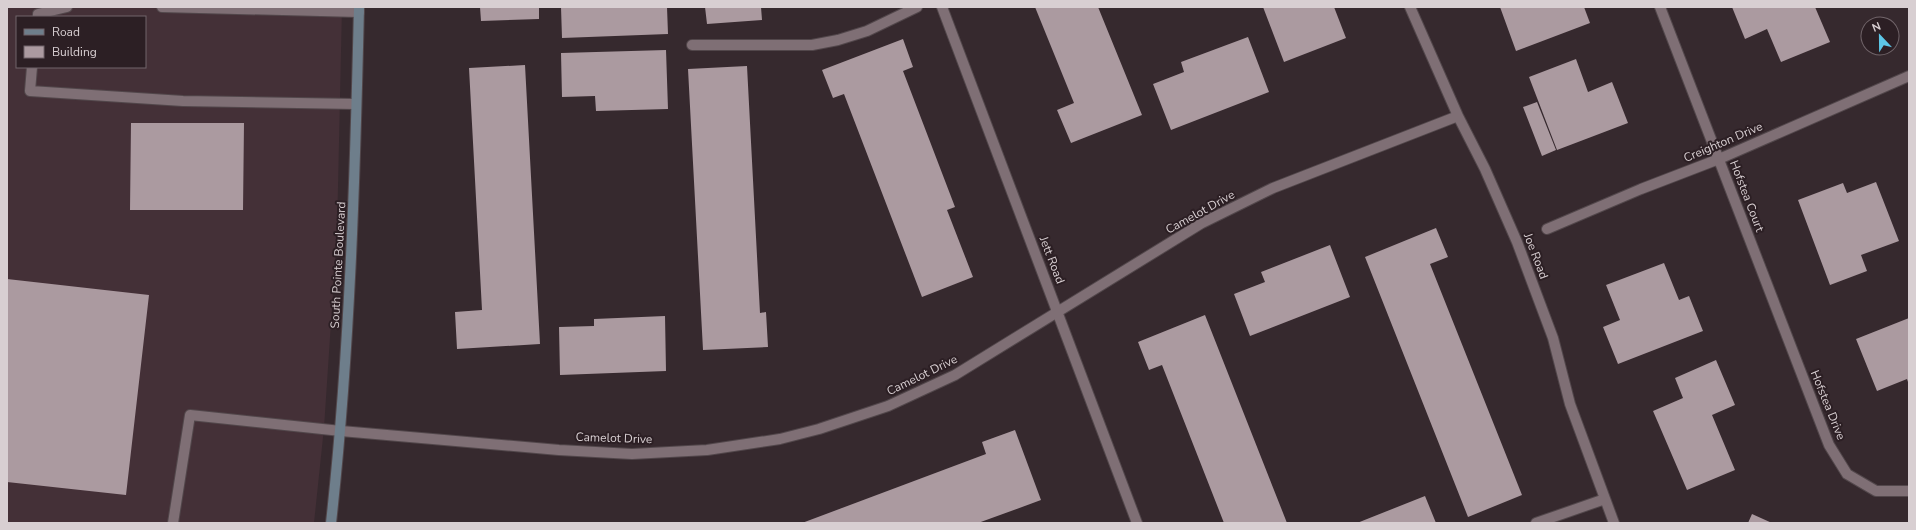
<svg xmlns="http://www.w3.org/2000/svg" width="1916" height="530" viewBox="0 0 1916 530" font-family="'Nunito Sans',sans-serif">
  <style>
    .built { fill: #443037; fill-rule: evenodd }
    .building { fill: #ab9aa0 }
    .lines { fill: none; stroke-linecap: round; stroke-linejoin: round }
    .lane-casing { stroke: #52474b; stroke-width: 12 }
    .street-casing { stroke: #52474b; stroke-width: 12 }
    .secondary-casing { stroke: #52474b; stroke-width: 12 }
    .lane { stroke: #7f6f75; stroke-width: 10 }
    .street { stroke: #7f6f75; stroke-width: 10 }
    .secondary { stroke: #6e7e8b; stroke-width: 10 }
    .labels { text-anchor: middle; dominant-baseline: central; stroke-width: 4; stroke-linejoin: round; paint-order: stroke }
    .street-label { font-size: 12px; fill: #d8cfd2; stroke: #2c1f24 }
  </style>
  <rect width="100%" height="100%" fill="#36292e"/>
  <path class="built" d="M7 7H342L337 232 324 428 314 523H7ZM17 17H145V67H17Z"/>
  <path class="building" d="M480 7H539V19L481 21Z
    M561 7H667L668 34 562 38Z
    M705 7H761L762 20 707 24Z
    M1035 7H1098L1142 115 1071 143 1057 110 1074 103Z
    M1263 7H1334L1346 38 1284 62Z
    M1500 7H1584L1590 23 1516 51Z
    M1732 7H1815L1830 42 1781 62 1767 29 1745 39Z
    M1248 37 1269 92 1171 130 1153 84 1184 72 1181 62Z
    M903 39 913 67 903 71 955 207 947 210 973 277 922 297 844 94 833 98 822 70Z
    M666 50 668 109 596 111 595 96 562 97 561 53Z
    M1576 59 1588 92 1612 82 1628 123 1557 150 1529 77Z
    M525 65 540 344 457 349 455 312 482 310 469 68Z
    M747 66 760 313 766 312 768 347 703 350 688 69Z
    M1537 102 1556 150 1542 156 1523 107Z
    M131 123H244L243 210H130Z
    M1876 182 1899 241 1861 255 1867 271 1830 285 1798 200 1843 183 1847 193Z
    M1436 228 1448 257 1430 264 1522 495 1468 517 1365 257Z
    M1330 245 1350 297 1250 336 1234 294 1265 282 1261 272Z
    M1664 263 1679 300 1689 296 1703 331 1618 364 1603 327 1620 320 1606 285Z
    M7 279 149 295 126 495 7 482Z
    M1205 315 1287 523H1224L1162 365 1149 370 1138 342Z
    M665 316 666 371 560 375 559 327 594 326V319Z
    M1909 318V385L1907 379 1877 391 1856 339Z
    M1716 360 1735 405 1712 415 1735 470 1687 490 1653 411 1683 398 1675 378Z
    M1015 430 1041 500 978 523H802L986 454 982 442Z
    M1425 496 1436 523H1357Z
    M1752 514 1772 523H1748Z"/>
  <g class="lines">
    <defs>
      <path id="lane" d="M162 7 359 12
        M38 17V14L67 7
        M692 45H812L838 40 867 31 917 7
        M32 67 30 91 183 101 356 104
        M173 523 190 415 341 431"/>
      <path id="street" d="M942 7 1137 523
        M1410 7 1458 116 1485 169 1517 242 1553 338 1570 404 1614 523
        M1660 7 1829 445 1847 474 1876 491H1909
        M1547 229 1641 189 1719 159 1909 76
        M341 431 559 450 632 454 707 450 780 439 819 429 888 406 955 375 1202 223 1273 188 1458 116
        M1536 523 1605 499"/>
      <path id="secondary" d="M331 523C350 351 355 179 359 7"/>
    </defs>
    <use href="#lane" class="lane-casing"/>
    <use href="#street" class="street-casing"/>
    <use href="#secondary" class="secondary-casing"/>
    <use href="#lane" class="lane"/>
    <use href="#street" class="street"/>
    <use href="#secondary" class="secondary"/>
  </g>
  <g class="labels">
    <g class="street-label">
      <text transform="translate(1723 142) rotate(-23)">Creighton Drive</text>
      <text transform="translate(1747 196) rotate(69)">Hofstea Court</text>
      <text transform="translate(1200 212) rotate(-29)">Camelot Drive</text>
      <text transform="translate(1536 256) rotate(69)">Joe Road</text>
      <text transform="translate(1052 260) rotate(69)">Jett Road</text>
      <text transform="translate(338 265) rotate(-87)">South Pointe Boulevard</text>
      <text transform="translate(922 375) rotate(-26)">Camelot Drive</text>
      <text transform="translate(1828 405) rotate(68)">Hofstea Drive</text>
      <text transform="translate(614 438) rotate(2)">Camelot Drive</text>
    </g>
  </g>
  <rect width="1916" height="530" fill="none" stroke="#d8cfd2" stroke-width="16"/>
  <rect x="16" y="16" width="130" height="52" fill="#2c1f24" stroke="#71656a"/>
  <rect x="24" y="29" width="20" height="6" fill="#6e7e8b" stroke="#71656a"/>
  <text x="52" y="36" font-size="12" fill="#d8cfd2">Road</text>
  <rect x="24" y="46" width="20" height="12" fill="#ab9aa0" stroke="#71656a"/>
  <text x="52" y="56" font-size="12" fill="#d8cfd2">Building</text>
  <g transform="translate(1880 36) rotate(338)"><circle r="19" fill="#2c1f24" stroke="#71656a"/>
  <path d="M0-3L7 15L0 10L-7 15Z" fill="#5dc7e8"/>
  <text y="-6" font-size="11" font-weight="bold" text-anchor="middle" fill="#d8cfd2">N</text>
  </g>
</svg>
